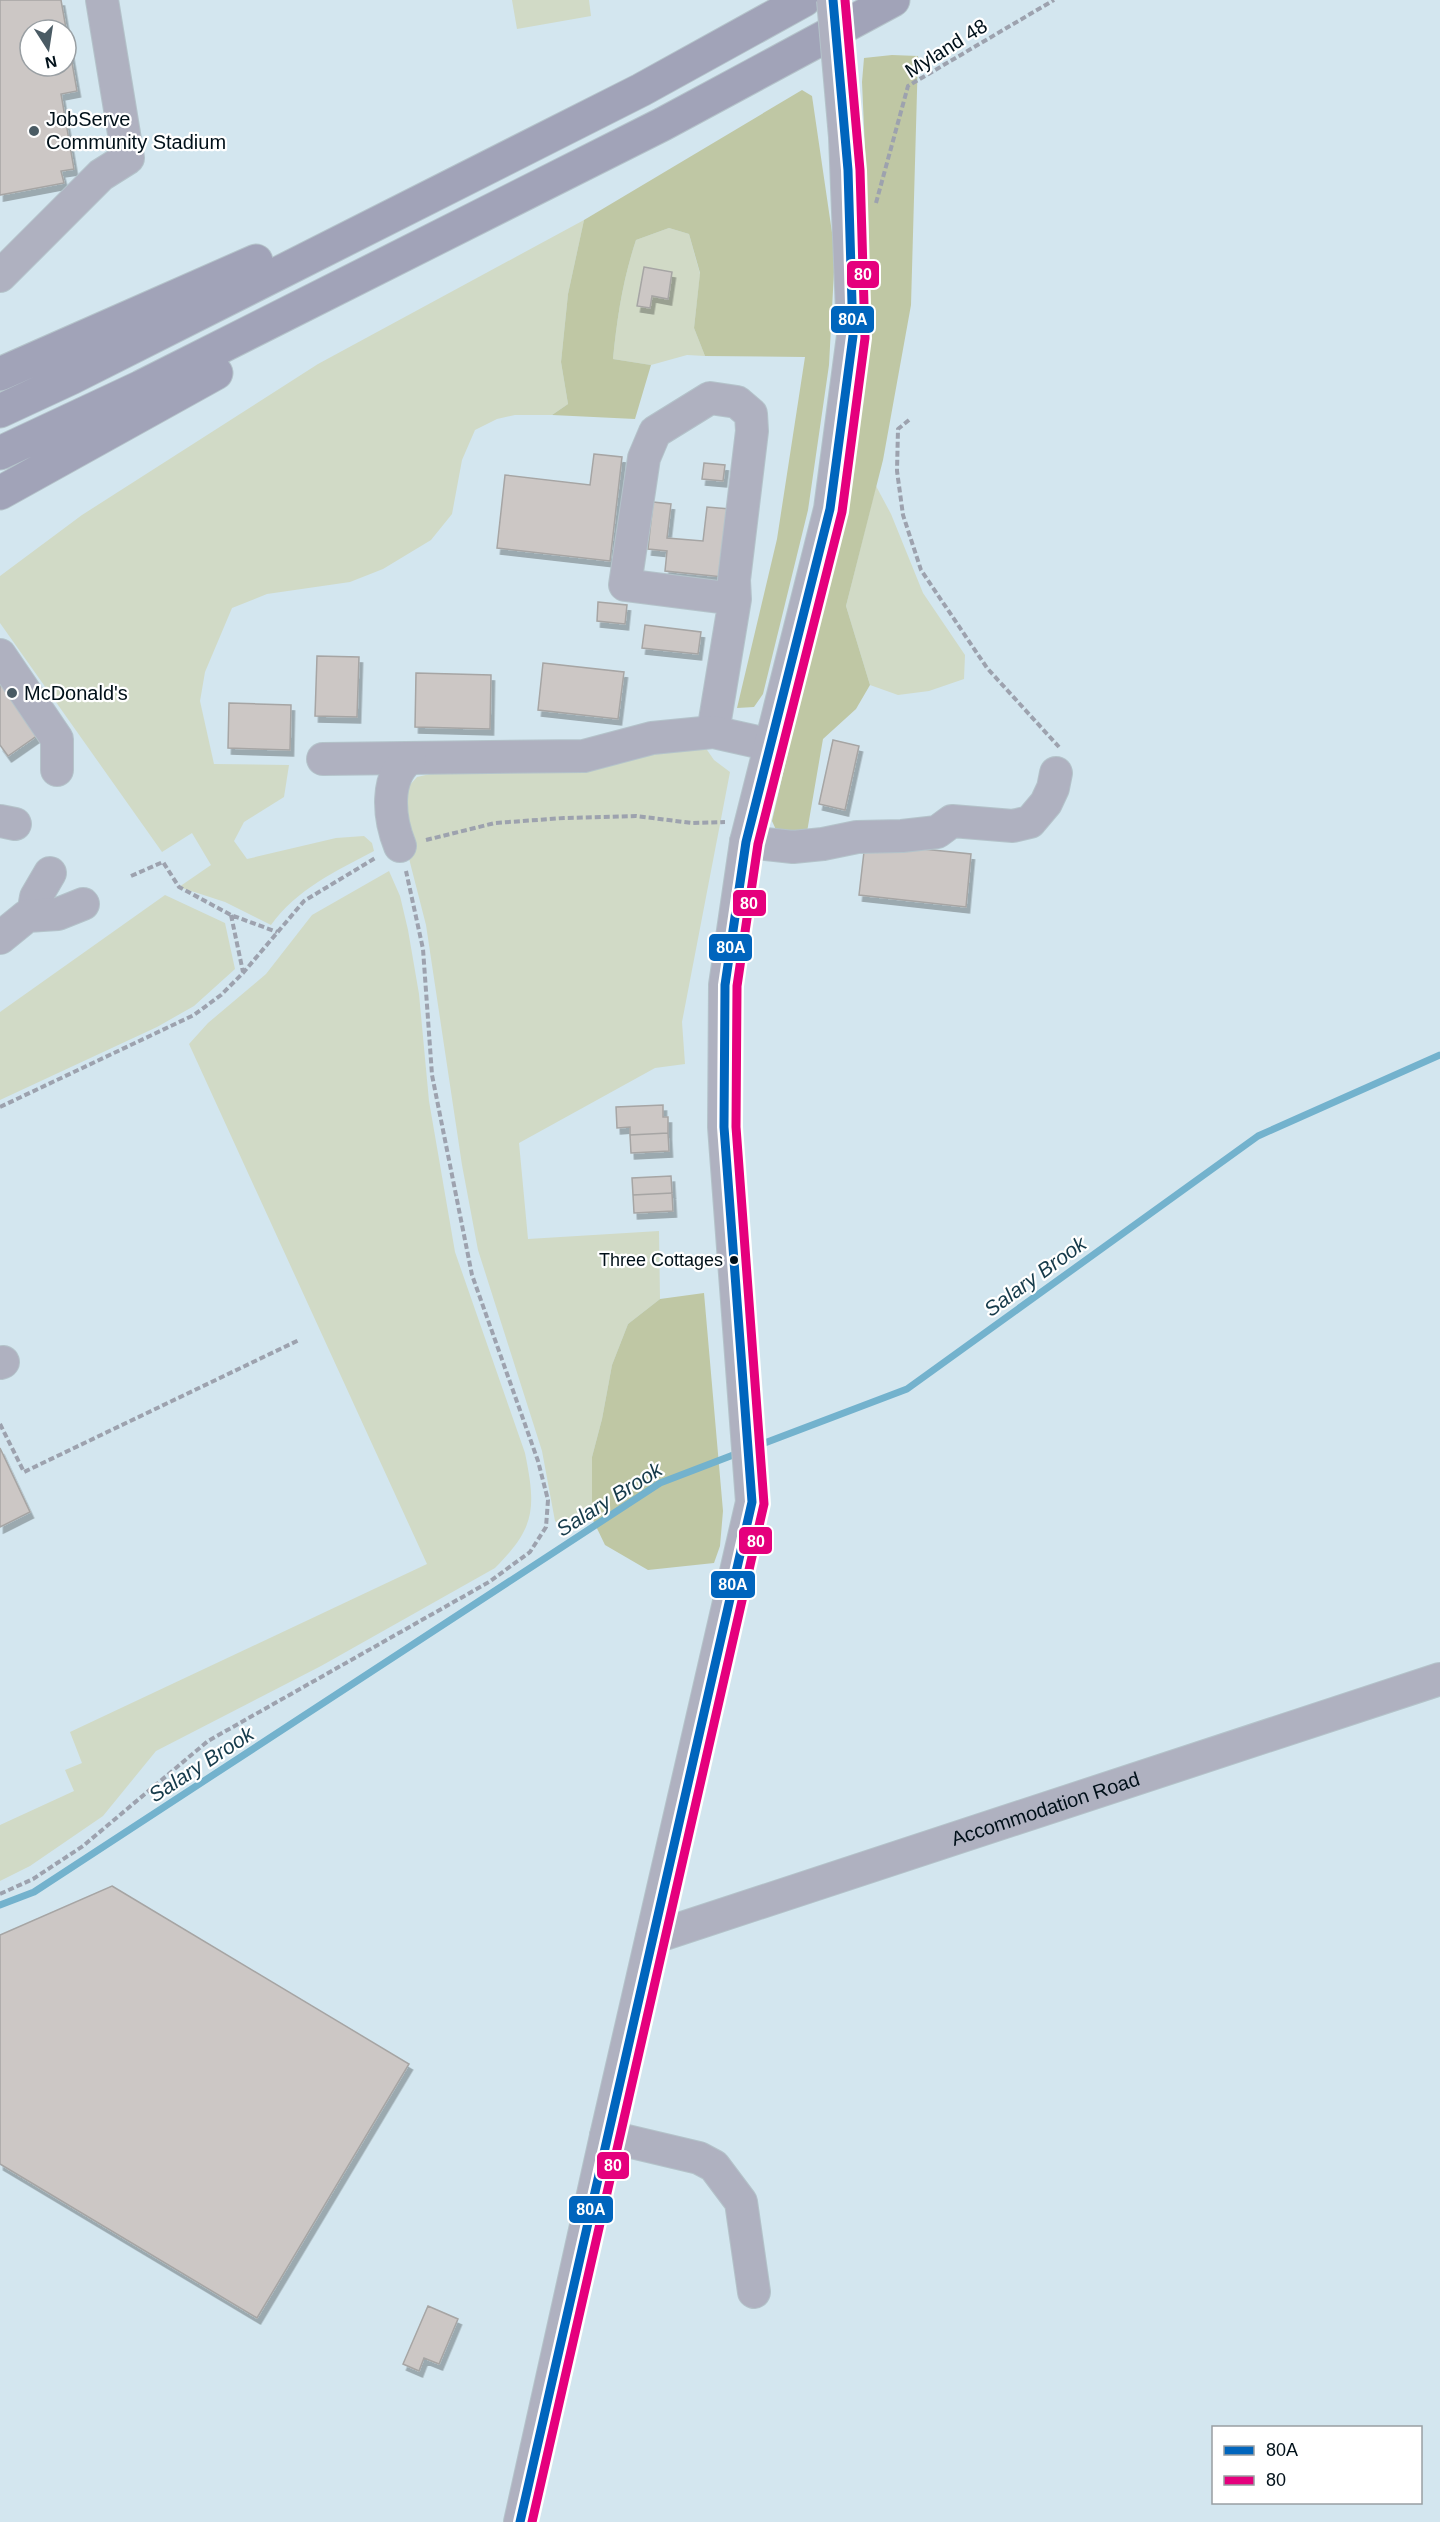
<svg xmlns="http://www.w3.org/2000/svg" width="1440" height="2522" viewBox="0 0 1440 2522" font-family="Arial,sans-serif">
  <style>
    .green { fill: #d1dac6 }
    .forest { fill: #bfc7a4 }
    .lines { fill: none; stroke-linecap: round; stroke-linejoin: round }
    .stream { stroke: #73b2cd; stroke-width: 7 }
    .building { fill: #ccc7c5; stroke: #a6a5a4; stroke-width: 1.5; fill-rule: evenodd; filter: url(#shadow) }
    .minor-casing { stroke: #b4c3ca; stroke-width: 34 }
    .highway-casing { stroke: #b4c3ca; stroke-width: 35 }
    .path { stroke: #9da2ae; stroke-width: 4; stroke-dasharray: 6 3; stroke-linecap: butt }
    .minor { stroke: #afb1c0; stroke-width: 32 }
    .highway { stroke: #a1a3b8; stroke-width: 33 }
    .minor-bridge-casing { stroke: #b4c3ca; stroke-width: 34; stroke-linecap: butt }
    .minor-bridge { stroke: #afb1c0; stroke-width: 32 }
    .bus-1-casing { stroke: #fff; stroke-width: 14 }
    .bus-2-casing { stroke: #fff; stroke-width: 14 }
    .bus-1 { stroke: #0065bd; stroke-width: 9 }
    .bus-2 { stroke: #e5007d; stroke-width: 9 }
    .poi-dot { fill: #4a5b64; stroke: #fff; stroke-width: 2 }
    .bus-dot { fill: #001019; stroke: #fff; stroke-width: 2 }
    .labels { text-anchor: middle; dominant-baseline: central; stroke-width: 4.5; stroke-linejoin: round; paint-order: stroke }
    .bus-label { font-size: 18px; fill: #001019; stroke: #fff; text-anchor: end }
    .street-label { font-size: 20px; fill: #001019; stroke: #fff }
    .poi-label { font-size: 20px; fill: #001019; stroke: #fff; text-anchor: start }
    .water-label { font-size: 21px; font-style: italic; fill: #153a4a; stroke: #fff }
    .line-badge { stroke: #fff; stroke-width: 2 }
    .badge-label { font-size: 16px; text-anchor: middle; font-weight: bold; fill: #fff }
  </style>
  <defs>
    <filter id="shadow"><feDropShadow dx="3.5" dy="6" stdDeviation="0" flood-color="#0004"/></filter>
  </defs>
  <rect width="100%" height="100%" fill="#d3e6ef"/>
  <path class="green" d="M512 0H589L591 16 517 29Z
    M584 220 568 294 561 362 568 404 552 415H515L497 419 475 430 462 460 452 514 431 540 383 569 350 582 267 594 232 608 205 672 200 701 214 764 289 765 284 797 244 822 234 841 247 859 336 838 364 836 372 843 374 851C336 871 297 889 271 925L225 902 179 887 211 865 192 833 162 852 0 623V576L82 515 318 364Z
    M669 228 689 234 700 274 694 328 705 356 687 355 651 365 613 359C617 318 623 279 636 240Z
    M876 486 891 514 923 593 965 655 964 679 929 691 898 695 870 685 846 606Z
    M665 746 705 747 714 760 730 772 682 1022 685 1064 655 1068 519 1143 528 1239 659 1231 660 1299 628 1324 612 1365 602 1419 592 1457V1518L570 1533 555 1521 542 1451 478 1250 462 1165 426 925 404 839 402 794 417 777 457 768Z
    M389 871 400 896 408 930 419 994 429 1101 455 1252 525 1453C536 1508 536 1527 495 1568L321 1666 156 1751 103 1816 30 1866 0 1881V1825L74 1791 65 1770 82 1763 70 1732 427 1564 189 1044 208 1023 266 974 312 915Z
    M165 895 225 923 235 969 194 1006 157 1027 0 1100V1012Z"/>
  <path class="forest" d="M892 55 918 56 911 305 883 460 846 606 870 685 856 709 823 739 807 832 778 834 772 821 797 713 866 338V271L869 241 862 82 864 58Z
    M802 90 812 96 835 253 829 365 808 510 763 694 754 707 737 708 777 539 805 357 705 356 694 328 700 273 689 234 669 228 636 240C623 279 617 318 613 359L651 365 635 419 552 415 568 404 561 362 568 294 584 220Z
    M704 1293 723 1511 720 1546 714 1563 648 1570 605 1545 592 1518V1457L602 1419 612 1365 628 1324 660 1299Z"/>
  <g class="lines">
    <path class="stream" d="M757 1446 907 1389 1258 1136 1440 1055
      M0 1905 34 1892 660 1483 741 1452"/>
  </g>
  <path class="building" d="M0 0H61L77 91 61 94 74 169 61 171 64 183 0 195ZM30 30H66V66H30Z
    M644 267 672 272 668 299 652 296 650 308 637 306Z
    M594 454 622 457 610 561 497 548 505 475 590 485Z
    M704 463 725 465 723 481 702 479Z
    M653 502 671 504 667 538 703 541 707 507 730 509 723 577 665 571 667 551 648 549Z
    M598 602 627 605 625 624 597 621Z
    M645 625 701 632 698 654 642 648Z
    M317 656 359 657 357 717 315 716Z
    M0 658 48 728 8 756 0 745Z
    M543 663 624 672 618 719 538 710Z
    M416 673 491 675 490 729 415 727Z
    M229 703 291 705 290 750 228 748Z
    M833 740 859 746 845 810 819 804Z
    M865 843 971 854 966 907 859 895Z
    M663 1105V1117H668V1133L630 1135V1127L617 1128 616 1107Z
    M668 1133 669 1151 631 1153 630 1135Z
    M671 1176 672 1193 633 1195 632 1178Z
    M672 1193 673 1211 634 1213 633 1195Z
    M0 1448 30 1512 0 1527Z
    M112 1886 409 2064 257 2318 0 2164V1935Z
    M428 2306 458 2319 439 2364 424 2358 419 2371 403 2364Z"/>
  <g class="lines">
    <defs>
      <g id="minor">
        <path d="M0 276 101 175 128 158 102 0"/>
        <path d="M0 655 57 739V770"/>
        <path d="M713 732 735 599 734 580 752 431 751 414 737 402 710 398 655 432 644 458 625 585 735 599"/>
        <path d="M323 759 584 756 652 738 713 732 771 745"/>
        <path d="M0 821 15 824"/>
        <path d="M746 842 793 847 823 844 857 837 902 836 937 832 952 821 1013 826 1030 822 1046 803 1053 788 1056 773"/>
        <path d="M400 846C389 819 384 777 410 758"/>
        <path d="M33 914 36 897 50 873"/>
        <path d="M0 938 27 916 58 914 83 904"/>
        <path d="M0 1363 3 1362"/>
        <path id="s1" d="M652 1938 1440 1679"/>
        <path d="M606 2136 699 2158 714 2166 741 2202 754 2292"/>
        <path d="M520 2522 606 2136 752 1502 724 1127 725 985 746 842 830 509 853 336 845 137"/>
      </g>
      <path id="highway" d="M0 374 256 261
        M0 411 71 378 641 90 804 0
        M0 453 141 387 663 124 893 0
        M0 493 216 373"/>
    </defs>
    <use href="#minor" class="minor-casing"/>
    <use href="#highway" class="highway-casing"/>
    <path class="path" d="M876 203 908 86 1054 0
      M909 420 898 429 897 471 903 515 921 570 987 668 1059 747
      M426 840 495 823 564 818 636 816 692 823 725 822
      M131 876 163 862 179 887 231 915 277 932
      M231 915 243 972
      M0 1107 194 1015 221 995 243 973 304 901 377 857
      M0 1424 24 1472 299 1340
      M0 1894 33 1879 83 1846 208 1741 489 1582 530 1552 546 1527 548 1500 538 1461 472 1275 432 1075 423 949 406 871"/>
    <use href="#minor" class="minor"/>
    <use href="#highway" class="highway"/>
    <defs>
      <path id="minor-bridge" d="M833 0 845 137"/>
    </defs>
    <use href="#minor-bridge" class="minor-bridge-casing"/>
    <use href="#minor-bridge" class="minor-bridge"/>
    <defs>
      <path id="bus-1" d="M520 2522 752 1502 724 1127 725 985 746 842 830 509 853 336 848 170 833 0"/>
      <path id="bus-2" d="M532 2522 764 1504 736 1127 737 986 758 844 842 512 865 338 860 170 845 0"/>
    </defs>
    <use href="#bus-1" class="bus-1-casing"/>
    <use href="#bus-2" class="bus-2-casing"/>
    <use href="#bus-1" class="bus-1"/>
    <use href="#bus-2" class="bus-2"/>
  </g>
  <g class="poi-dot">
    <circle cx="34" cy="131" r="6"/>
    <circle cx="12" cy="693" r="6"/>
  </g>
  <circle class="bus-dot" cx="734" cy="1260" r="5"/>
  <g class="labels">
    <g class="bus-label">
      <text x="723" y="1260">Three Cottages</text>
    </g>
    <g class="street-label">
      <text transform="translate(946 48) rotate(-32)">Myland 48</text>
      <text stroke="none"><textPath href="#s1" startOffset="414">Accommodation Road</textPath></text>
    </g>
    <g class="poi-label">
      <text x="46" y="119">JobServe<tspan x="46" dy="23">Community Stadium</tspan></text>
      <text x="24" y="693">McDonald's</text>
    </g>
    <g class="water-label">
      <text transform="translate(1035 1276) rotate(-36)">Salary Brook</text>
      <text transform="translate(609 1499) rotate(-32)">Salary Brook</text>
      <text transform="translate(201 1764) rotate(-33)">Salary Brook</text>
    </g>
  </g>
  <g class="line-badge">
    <rect x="846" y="260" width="34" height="29" rx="6" fill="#e5007d"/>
    <rect x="830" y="305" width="45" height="29" rx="6" fill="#0065bd"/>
    <rect x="732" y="889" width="35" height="28" rx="6" fill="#e5007d"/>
    <rect x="708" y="933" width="45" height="29" rx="6" fill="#0065bd"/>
    <rect x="738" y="1526" width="35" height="29" rx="6" fill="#e5007d"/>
    <rect x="710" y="1570" width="46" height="29" rx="6" fill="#0065bd"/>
    <rect x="596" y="2151" width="34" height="29" rx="6" fill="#e5007d"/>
    <rect x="568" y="2195" width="46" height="29" rx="6" fill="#0065bd"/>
  </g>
  <g class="badge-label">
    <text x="863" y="280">80</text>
    <text x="853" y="325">80A</text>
    <text x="749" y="909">80</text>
    <text x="731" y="953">80A</text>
    <text x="756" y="1547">80</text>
    <text x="733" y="1590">80A</text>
    <text x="613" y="2171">80</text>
    <text x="591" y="2215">80A</text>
  </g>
  <rect x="1212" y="2426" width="210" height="78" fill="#ffffff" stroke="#999fa3" stroke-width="1.5"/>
  <rect x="1224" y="2446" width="30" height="9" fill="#0065bd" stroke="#999fa3" stroke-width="1.5"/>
  <text x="1266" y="2456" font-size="18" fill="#001019">80A</text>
  <rect x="1224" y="2476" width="30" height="9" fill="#e5007d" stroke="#999fa3" stroke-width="1.5"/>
  <text x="1266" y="2486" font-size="18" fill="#001019">80</text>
  <g transform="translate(48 48) rotate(168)"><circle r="28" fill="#ffffff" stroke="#999fa3" stroke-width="1.5"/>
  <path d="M0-4.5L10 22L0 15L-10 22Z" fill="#4a5b64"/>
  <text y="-9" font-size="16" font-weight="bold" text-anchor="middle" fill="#001019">N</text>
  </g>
</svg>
